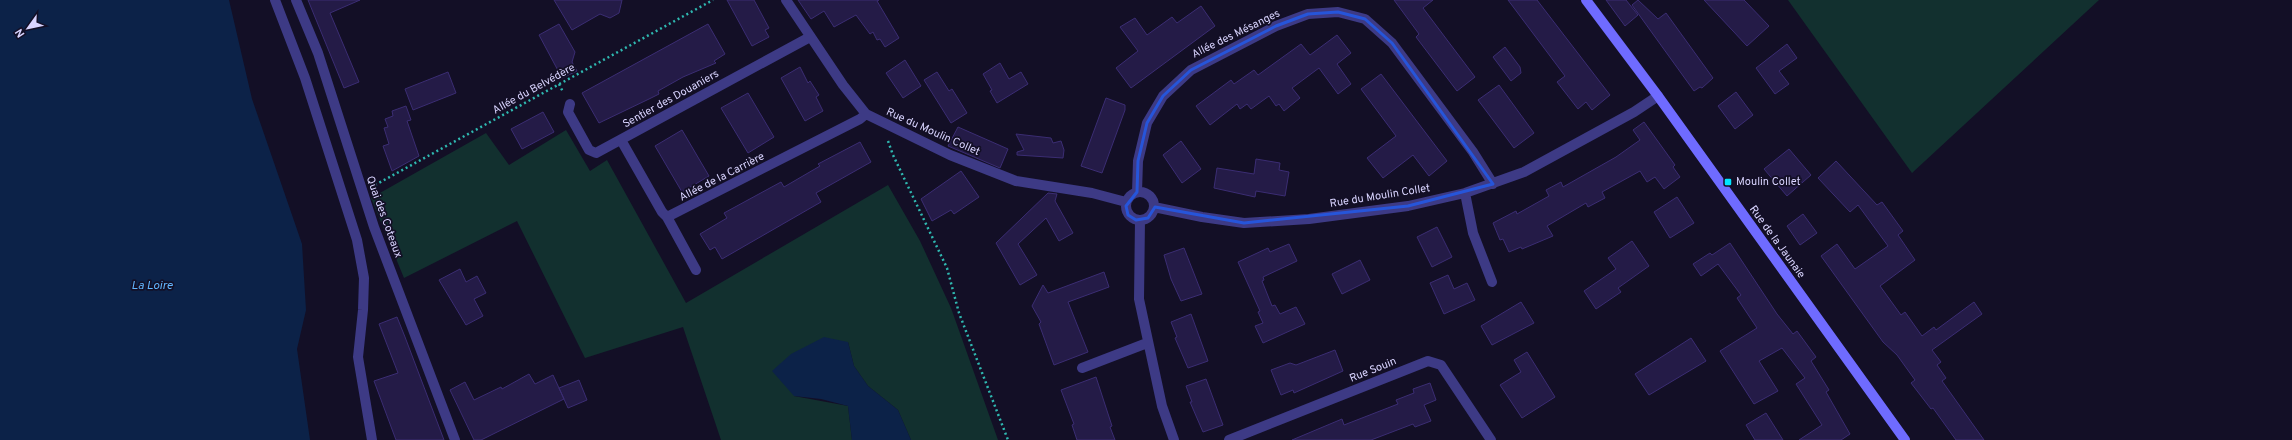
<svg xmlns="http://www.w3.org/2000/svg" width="2292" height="440" viewBox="0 0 2292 440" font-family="Overpass,sans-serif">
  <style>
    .green { fill: #12302f }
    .water { fill: #0c2248 }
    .building { fill: #241b47; stroke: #3b2d73 }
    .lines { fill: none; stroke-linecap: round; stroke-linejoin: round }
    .path { stroke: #2fb8b0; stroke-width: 2.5; stroke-dasharray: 2 3; stroke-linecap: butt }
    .lane { stroke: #3d3a85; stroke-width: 10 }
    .street { stroke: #3d3a85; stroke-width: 10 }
    .secondary { stroke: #6f6bff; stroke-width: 10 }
    .marked { fill: none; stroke: #2655da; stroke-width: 3; stroke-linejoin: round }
    .poi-dot { fill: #00e5ff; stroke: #130f26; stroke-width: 1.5 }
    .labels { text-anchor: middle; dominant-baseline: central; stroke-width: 3.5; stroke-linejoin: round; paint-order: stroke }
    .street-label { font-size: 11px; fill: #d9d4ff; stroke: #130f26 }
    .poi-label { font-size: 11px; fill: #d9d4ff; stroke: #130f26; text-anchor: start }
    .water-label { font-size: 12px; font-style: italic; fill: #62b6ff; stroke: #130f26 }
  </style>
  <rect width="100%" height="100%" fill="#130f26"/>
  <path class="green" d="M1788 0H2099L1912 173Z
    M566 130 590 171 607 160 686 303 888 185 920 241 951 308 998 440H911L898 410 868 386 854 366 848 342 794 396 848 406 852 440H721L683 327 585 358 517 221 404 278 371 198 486 133 509 165Z"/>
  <path class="water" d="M0 0H229L252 99 302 244 306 310 297 349 310 440H0Z
    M824 337 848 342 854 366 868 386 898 410 911 440H852L848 406 821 399 794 396 772 371 791 354Z"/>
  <path class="building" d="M308 0H360L330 13 359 82 344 88Z
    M554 0H622L619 13 610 18 600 14 572 30Z
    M727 0H754L769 28 765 30 769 37 752 46Z
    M798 0H879L877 1 899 38 885 47 880 39 877 40 873 32 870 34 856 15 834 27 824 11 811 19Z
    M1394 0H1433L1423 8 1475 77 1457 91 1416 37 1419 34Z
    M1508 0H1537L1610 95 1592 110 1586 102 1578 109 1557 82 1565 76Z
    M1606 0H1626L1638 15 1625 26Z
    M1638 0 1658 19 1666 13 1713 78 1702 88 1700 87 1694 91 1632 5Z
    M1704 0H1744L1769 26 1747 46Z
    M1201 6 1215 26 1131 88 1116 68 1138 51 1120 27 1135 18 1147 35 1172 17 1177 23Z
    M559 24 575 52 572 62 577 71 562 78 539 35Z
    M708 24 725 54 714 61 716 63 683 77 658 91 659 94 649 99 599 123 582 93Z
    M1337 35 1351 53 1337 64 1351 84 1338 94 1319 68 1292 88 1300 98 1284 111 1279 104 1276 106 1269 96 1251 109 1247 104 1240 109 1237 104 1210 125 1196 106 1231 80 1234 84 1254 70 1258 75 1301 44 1310 55Z
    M1787 44 1797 58 1779 71 1789 84 1775 94 1756 68Z
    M1505 47 1520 67 1521 73 1511 81 1493 57Z
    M905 60 921 86 903 98 886 73Z
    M1000 63 1009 79 1021 72 1028 84 997 103 990 91 992 90 983 74Z
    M800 67 808 83 810 81 819 95 816 97 823 111 805 121 781 78Z
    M448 72 456 93 413 110 405 89Z
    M937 72 949 91 952 89 967 113 951 123 924 80Z
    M1381 74 1447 161 1429 176 1413 155 1383 178 1367 158 1396 136 1361 89Z
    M1499 85 1534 133 1514 148 1478 100Z
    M1736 92 1753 115 1735 129 1718 106Z
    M748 93 774 137 748 153 721 108Z
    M1106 98 1125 105V110L1102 173 1081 166Z
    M406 106 411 120 407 121 419 156 392 171 383 146 389 144 384 128 388 127 385 119 393 116 392 111Z
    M543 112 554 132 522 149 511 129Z
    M1644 122 1675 165 1673 167 1680 177 1664 189 1655 177 1647 182 1640 171 1602 192 1605 198 1588 207 1586 203 1547 226 1553 236 1522 249 1521 247 1509 252 1503 239 1500 240 1493 223 1516 211 1517 214 1549 196 1546 190 1561 182 1563 187 1616 157 1640 140 1633 130Z
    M958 127 1008 149 1000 168 948 146Z
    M682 130 709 176 682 192 655 146Z
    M1016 134 1051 138 1053 143 1061 141 1064 150 1063 158 1017 155V152L1024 150Z
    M1181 141 1201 169 1182 183 1163 155Z
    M860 142 871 162 816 193 821 202 722 259 715 247 710 250 700 234 727 218 724 213 781 182 784 187 820 166 818 164Z
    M1789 149 1811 175 1787 196 1764 169Z
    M1256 159 1280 163 1279 170 1289 172 1285 196 1256 191 1255 197 1214 188 1217 168 1254 174Z
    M1836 161 1877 205 1882 202 1903 231 1898 235 1915 260 1880 286 1901 315 1905 312 1922 336 1934 327 1936 330 1974 302 1982 314 1932 350 1941 362 1937 365 1946 378 1942 381 1984 440H1956L1933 408 1931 409 1911 383 1915 380 1897 355 1883 342 1821 256 1837 244 1855 269 1888 246 1858 205 1850 212 1818 178Z
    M961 171 979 197 954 214 951 210 932 221 921 199Z
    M1048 193 1057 194 1055 201 1073 233 1059 241 1046 218 1018 244 1037 275 1020 285 996 243Z
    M1677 197 1694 223 1670 238 1654 212Z
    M1803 214 1817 233 1800 245 1787 226Z
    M1437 227 1452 257 1432 267 1417 237Z
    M1632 241 1649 266 1618 288 1621 292 1596 309 1584 291 1616 269 1608 258Z
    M1730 243 1777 314 1793 334 1797 331 1816 357 1811 361 1829 390 1826 392 1850 434 1841 440H1799L1822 425 1796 384 1805 378 1782 348 1759 361 1778 391 1754 404 1720 351 1757 328 1737 298 1741 295 1718 264 1701 276 1693 264 1710 253 1712 255Z
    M1289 244 1297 261 1263 277 1264 280 1262 281 1272 306 1275 305 1280 314 1296 307 1305 324 1263 343 1255 326 1263 323 1258 312 1260 311 1238 262 1268 248 1270 252Z
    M1184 248 1202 294 1181 301 1171 279 1164 255Z
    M1360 260 1370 280 1342 294 1332 274Z
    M460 269 466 282 477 276 486 293 474 299 483 316 466 325 439 280Z
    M1104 272 1109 287 1068 302 1088 352 1054 365 1039 324 1041 322 1032 306 1043 285 1048 293Z
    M1448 275 1454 289 1467 283 1475 300 1444 314 1430 283Z
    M1521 302 1534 323 1492 345 1481 326Z
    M1191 314 1208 361 1188 368 1175 338 1177 337 1171 322Z
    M397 317 405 337 444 440H396L374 381 398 373 379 324Z
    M1691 338 1706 361 1649 395 1635 374Z
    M1335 350 1343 371 1294 393 1293 390 1281 395 1271 370 1290 363 1296 365Z
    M1527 352 1555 397 1522 418 1500 385 1521 372 1514 360Z
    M529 374 535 384 553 375 564 399 481 440H474L450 390 465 382 474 400 501 387 502 389Z
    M1096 377 1112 426 1110 427 1115 440H1077L1072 425 1074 424 1061 390Z
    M1206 379 1223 425 1203 432 1190 402H1192L1186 386Z
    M579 380 587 400 568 408 559 388Z
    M1430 383 1436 400 1424 405 1431 421 1415 427 1413 424 1371 440H1292L1342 419 1344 425 1398 404 1396 400 1414 393 1413 389Z
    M1766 413 1783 440H1755L1746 425Z"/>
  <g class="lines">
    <path class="path" d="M559 84 563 92
      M888 141 893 155 947 268 959 313 1008 440
      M375 185 713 0"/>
    <path class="lane" d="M275 0 305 78 357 240 364 278 363 310 358 357 372 440"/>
    <path class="street" d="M296 0 318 53 374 227 455 440
      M786 0 843 85 866 114 950 155 1016 181 1092 193 1126 202
      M570 104 568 112 589 150 596 153 810 37
      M621 140 662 212 667 217 860 119 866 114
      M1126 206a14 14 0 1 1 28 0a14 14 0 1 1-28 0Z
      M1137 192 1138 161 1147 123 1163 96 1191 70 1276 26 1308 14 1338 12 1365 19 1392 43 1473 152 1493 184
      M1465 193 1473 233 1492 282
      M1154 207 1202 217 1244 223 1309 219 1408 206 1465 193 1524 172 1634 112 1658 96
      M667 217 696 270
      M1140 220 1139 299 1162 406 1174 440
      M1082 368 1147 343
      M1229 440 1428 361 1441 365 1491 440"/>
    <path class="secondary" d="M1586 0 1658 96 1905 440"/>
  </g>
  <path class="marked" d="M1338 12 1365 19 1392 43 1493 184 1408 206 1244 223 1155 207 1148 218 1136 220 1128 215 1126 206 1137 192 1138 161 1147 123 1163 96 1191 70 1276 26 1308 14Z"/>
  <rect class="poi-dot" x="1724" y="178" width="8" height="8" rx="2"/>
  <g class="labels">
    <g class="street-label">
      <text transform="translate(1236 34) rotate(-26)">Allée des Mésanges</text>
      <text transform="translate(534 89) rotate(-29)">Allée du Belvédère</text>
      <text transform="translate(671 99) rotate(-29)">Sentier des Douaniers</text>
      <text transform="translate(933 132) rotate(24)">Rue du Moulin Collet</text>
      <text transform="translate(722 177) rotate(-27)">Allée de la Carrière</text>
      <text transform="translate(1380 196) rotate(-9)">Rue du Moulin Collet</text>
      <text transform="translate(384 217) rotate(70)">Quai des Coteaux</text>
      <text transform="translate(1777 242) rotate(54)">Rue de la Jaunaie</text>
      <text transform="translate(1373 370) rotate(-22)">Rue Souin</text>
    </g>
    <g class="poi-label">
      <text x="1736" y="182">Moulin Collet</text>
    </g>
    <g class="water-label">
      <text x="152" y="286">La Loire</text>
    </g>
  </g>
  <g transform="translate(28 28) rotate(237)" stroke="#130f26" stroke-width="3" paint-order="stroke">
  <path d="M0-3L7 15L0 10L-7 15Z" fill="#d9d4ff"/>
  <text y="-6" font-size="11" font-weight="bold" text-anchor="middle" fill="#d9d4ff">N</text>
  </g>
</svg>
